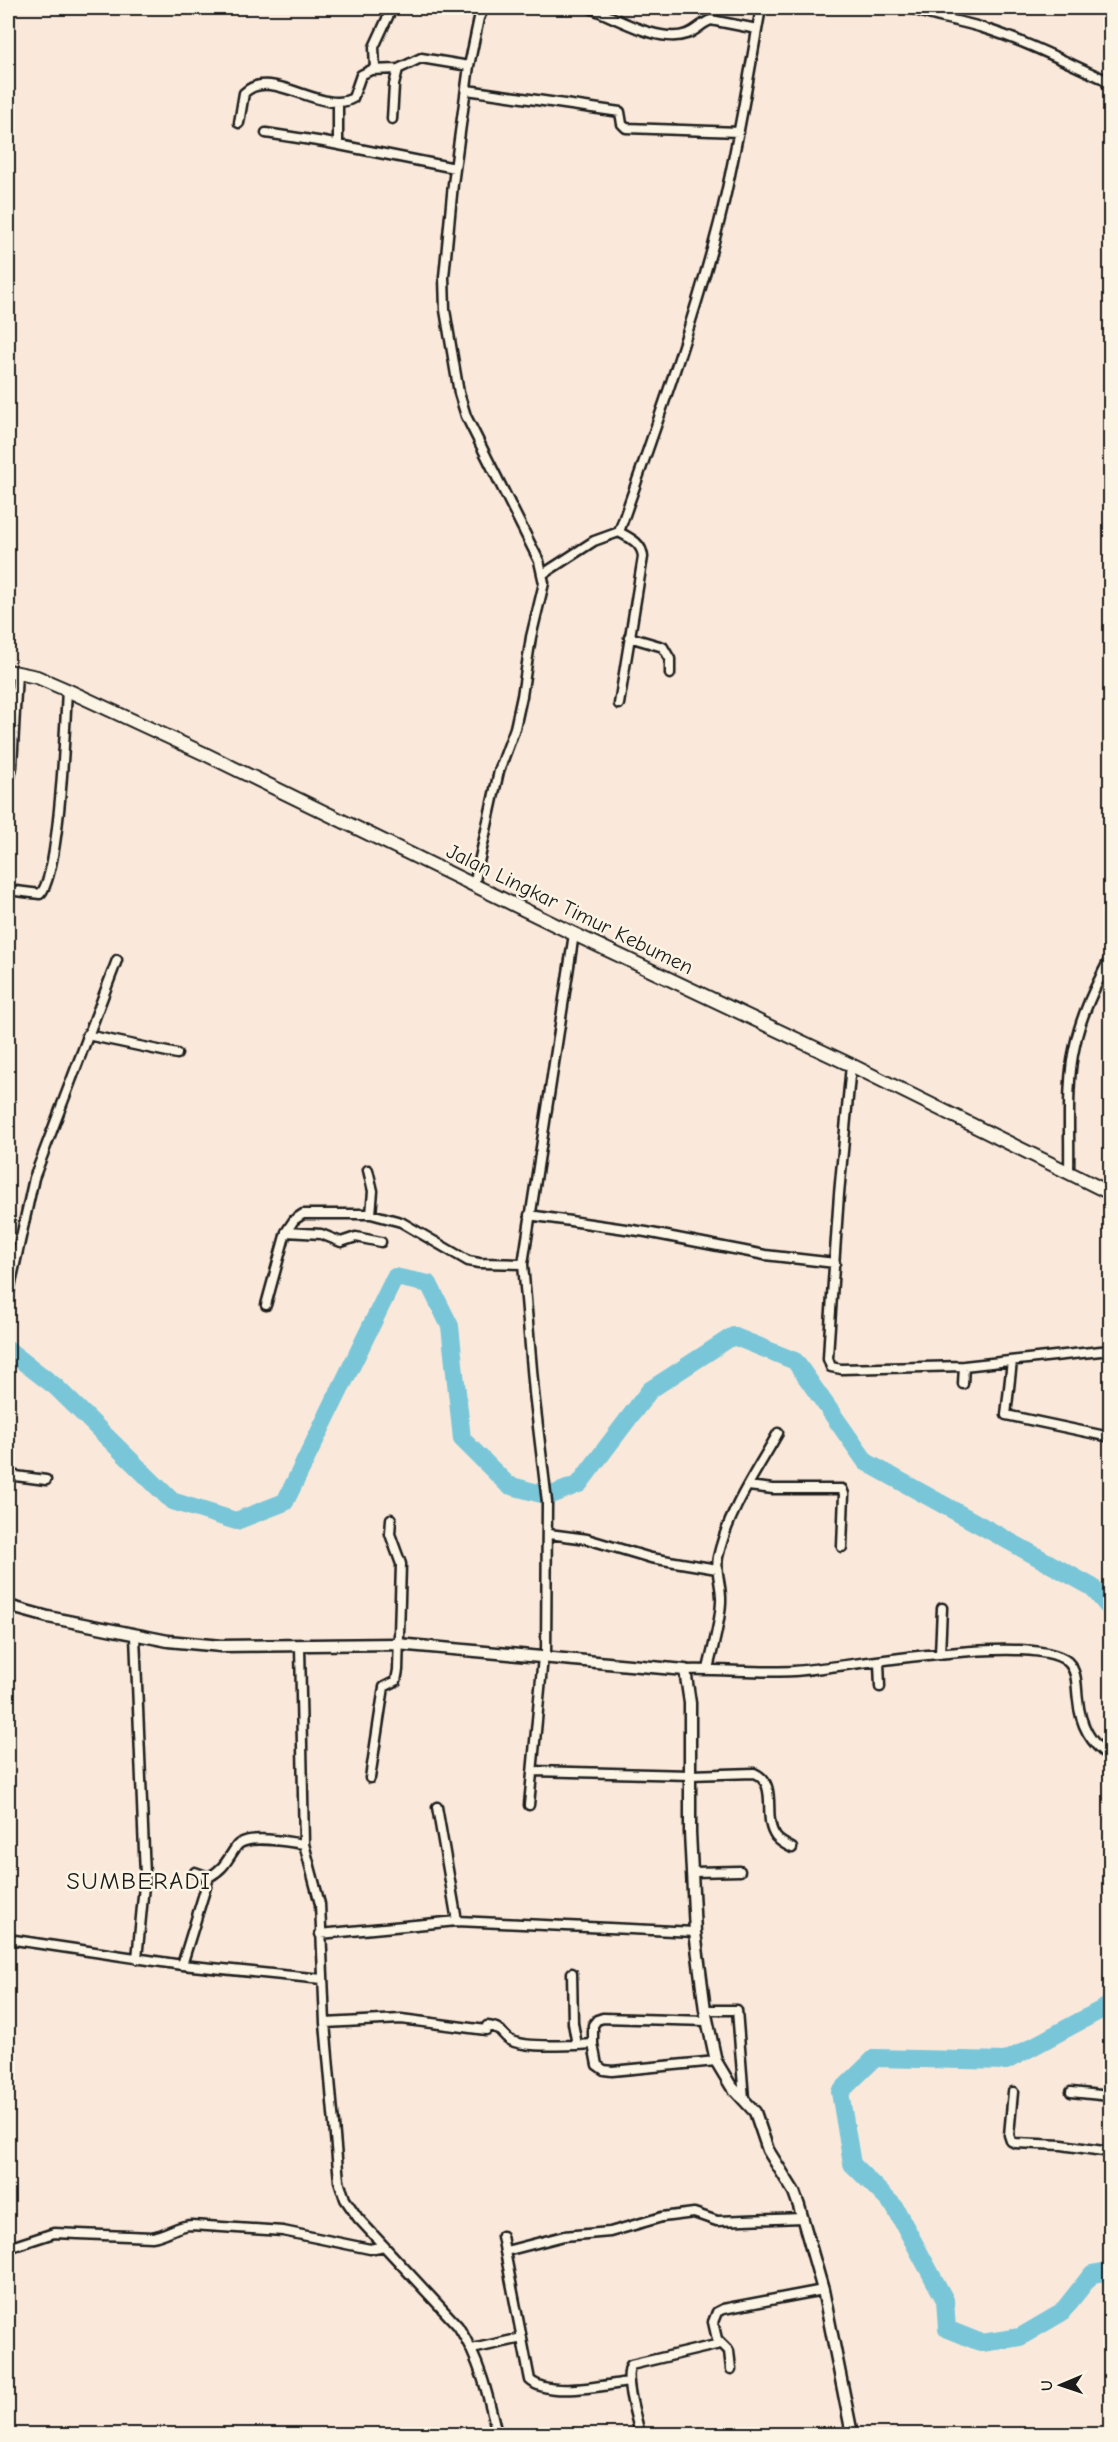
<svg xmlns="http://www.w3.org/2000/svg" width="1118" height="2442" viewBox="0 0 1118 2442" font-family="'Comic Neue',sans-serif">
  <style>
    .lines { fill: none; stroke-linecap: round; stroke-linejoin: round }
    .river { stroke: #7ac6d9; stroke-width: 18 }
    .minor-casing { stroke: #1c1c1c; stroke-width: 13 }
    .tertiary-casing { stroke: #1c1c1c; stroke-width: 15 }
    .secondary-casing { stroke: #1c1c1c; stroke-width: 16 }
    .minor { stroke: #fcf5e5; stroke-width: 8 }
    .tertiary { stroke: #fcf5e5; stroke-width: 10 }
    .secondary { stroke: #fcf5e5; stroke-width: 12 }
    .labels { text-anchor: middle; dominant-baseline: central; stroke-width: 5; stroke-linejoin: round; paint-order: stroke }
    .street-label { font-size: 21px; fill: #1c1c1c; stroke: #fcf5e5 }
    .quarter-label { font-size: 24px; letter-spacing: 1.5px; fill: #1c1c1c; stroke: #fcf5e5 }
  </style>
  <rect width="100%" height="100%" fill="#fae9da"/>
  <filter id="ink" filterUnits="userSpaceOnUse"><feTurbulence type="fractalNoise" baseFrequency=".0167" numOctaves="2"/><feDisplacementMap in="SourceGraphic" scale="12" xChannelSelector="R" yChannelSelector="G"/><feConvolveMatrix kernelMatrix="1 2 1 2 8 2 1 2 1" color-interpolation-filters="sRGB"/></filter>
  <g filter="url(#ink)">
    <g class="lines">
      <path class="river" d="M8 1350 56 1387 172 1501 236 1521 285 1502 395 1277 429 1284 450 1326 462 1439 508 1485 549 1496 579 1484 650 1390 733 1336 795 1361 866 1462 1092 1587 1110 1609
        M1110 2005 1006 2061 875 2058 840 2092 852 2164 894 2206 945 2300 947 2329 982 2343 1020 2337 1061 2313 1092 2274 1110 2271"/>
      <defs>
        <path id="minor" d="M590 8C617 18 659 44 687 34 696 31 702 23 711 20L757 29
          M911 8C934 18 959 20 983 28 1025 41 1064 61 1104 79L1110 88V95
          M375 69 374 47 392 8
          M467 90 620 112 622 124 626 128 739 132
          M392 119 394 85 398 69
          M239 123 244 93C271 66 323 116 353 98L361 75 371 70 398 69 421 58 469 66
          M266 133 324 142 455 168
          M338 145V102
          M543 574 594 541 619 532C655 429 692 328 719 223 737 152 748 79 761 8
          M629 637 663 647 670 659V674
          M619 704 643 557C642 543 630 538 619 532
          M8 786 12 767 17 673
          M474 885 499 771 515 728 522 696 531 637 544 583 539 561 466 416 459 393 445 310 444 277 453 184 469 66 479 18 484 8
          M8 890 40 894C60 876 65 724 67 690
          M87 1035 177 1054
          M851 1065 839 1194 829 1340 828 1359 831 1367 841 1369 964 1366 1110 1350
          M368 1170 373 1191 371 1214
          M1069 1171C1070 1132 1066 1082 1075 1045 1081 1015 1096 985 1110 958
          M529 1215 646 1232 765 1255 835 1263
          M286 1232 321 1234 341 1242 356 1237 381 1242
          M8 1296 34 1178 117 960
          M266 1305 286 1232 294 1220 303 1214H371L401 1222 468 1261 479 1263 523 1264
          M1012 1361 1006 1415 1110 1437
          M963 1384 964 1366
          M8 1475 46 1480
          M748 1486 773 1489H842L844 1494 842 1547
          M549 1534 587 1539 651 1558 717 1569
          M135 1636 145 1875 137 1959
          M300 1646 304 1844 320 1904 325 2023 339 2181 345 2199 358 2218 458 2326C480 2360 488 2395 497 2434
          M940 1654 942 1608
          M546 1657 547 1502 534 1393 523 1264 574 934
          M879 1662 880 1687
          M708 1669C713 1647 720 1624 721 1602 722 1586 715 1572 718 1557 728 1512 756 1472 778 1433
          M685 1670C722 1669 758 1673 794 1671 845 1668 1035 1631 1068 1662 1078 1672 1076 1687 1078 1700 1080 1724 1091 1744 1110 1757
          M533 1771 690 1775 754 1773C780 1784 761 1817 776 1837 780 1842 786 1845 792 1848
          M370 1778 384 1687 396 1681 398 1670 401 1564 390 1534 391 1519
          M529 1805 543 1657
          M437 1807 457 1921
          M195 1872 209 1877C224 1869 227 1860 236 1847 245 1833 288 1842 304 1844
          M693 1872 740 1871
          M320 1934 457 1921 695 1932
          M8 1939 182 1965 322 1979
          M182 1965 209 1877
          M705 2010H737L744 2099
          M325 2023 401 2019 486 2030 487 2026C504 2028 500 2034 510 2040 523 2048 562 2045 577 2045L573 2023 572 1973
          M593 2044 597 2065 604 2070 612 2071 716 2061
          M577 2045 593 2044V2025L597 2020 603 2018 707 2021
          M1013 2092 1009 2135 1011 2141 1015 2143 1062 2145 1110 2152
          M1071 2092 1110 2096
          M502 2236 530 2380C549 2398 604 2385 629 2382
          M8 2248 54 2233 152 2237C167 2235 177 2225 192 2225L283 2231 370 2249 384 2246
          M506 2251 564 2236 610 2232 662 2217 694 2213 717 2221 802 2218
          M472 2349 522 2338
          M731 2369 729 2351 717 2339 713 2322 717 2312 723 2309 823 2290
          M640 2434C637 2419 623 2378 631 2365L720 2344"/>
        <path id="tertiary" d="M8 1606 48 1617 168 1641 221 1646 397 1644 685 1670 690 1703V1832L695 1932 705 2010 716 2061 731 2086 755 2112 768 2150 794 2192 799 2206 823 2290 852 2434"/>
        <path id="secondary" d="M8 671 37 677 67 690 207 755 574 934 851 1065 1110 1193"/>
      </defs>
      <use href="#minor" class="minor-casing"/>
      <use href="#tertiary" class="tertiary-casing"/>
      <use href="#secondary" class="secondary-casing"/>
      <use href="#minor" class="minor"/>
      <use href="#tertiary" class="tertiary"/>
      <use href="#secondary" class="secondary"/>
    </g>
  </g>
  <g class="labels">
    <g class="street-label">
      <text transform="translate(570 909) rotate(26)">Jalan Lingkar Timur Kebumen</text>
    </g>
    <g class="quarter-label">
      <text x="139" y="1881">SUMBERADI</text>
    </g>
  </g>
  <rect width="1118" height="2442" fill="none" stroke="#fcf5e5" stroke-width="30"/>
  <rect x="15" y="15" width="1088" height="2412" fill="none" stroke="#1c1c1c" stroke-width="2" filter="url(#ink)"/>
  <g transform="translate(1061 2385) rotate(268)" stroke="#fcf5e5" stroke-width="4.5" paint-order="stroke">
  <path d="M0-4.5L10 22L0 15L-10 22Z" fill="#1c1c1c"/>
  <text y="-9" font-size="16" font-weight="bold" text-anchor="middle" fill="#1c1c1c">U</text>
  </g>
</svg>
